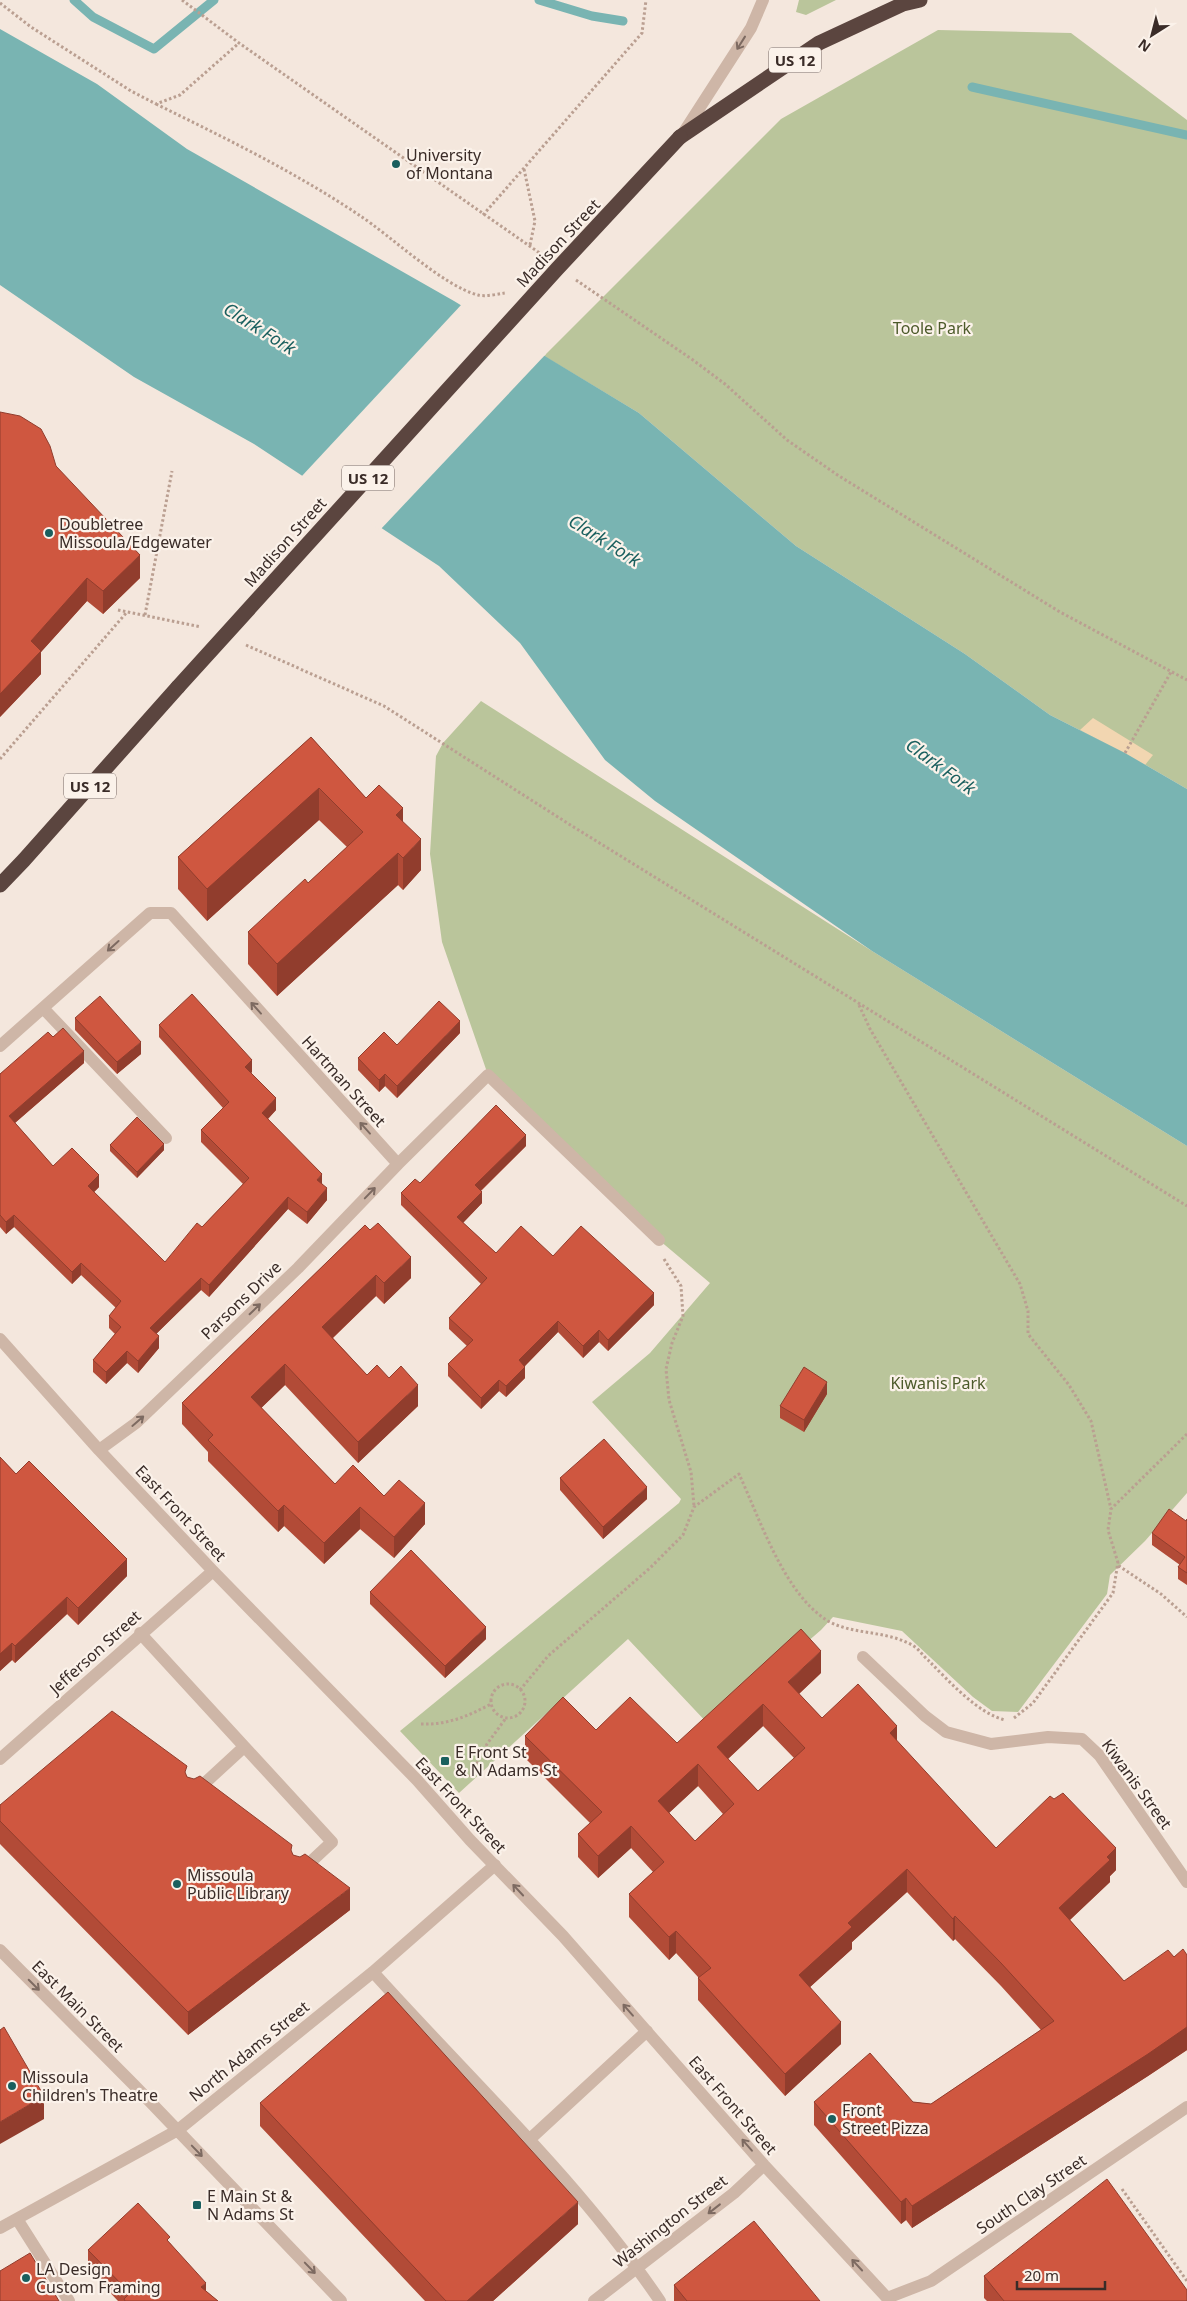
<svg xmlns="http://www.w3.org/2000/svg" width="1187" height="2301" viewBox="0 0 1187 2301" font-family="'Noto Sans',sans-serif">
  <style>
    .green { fill: #bac59b }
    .sand { fill: #f2d6b1 }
    .water { fill: #79b4b2 }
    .pier { fill: #f4e7dd }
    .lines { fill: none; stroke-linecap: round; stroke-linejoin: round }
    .stream { stroke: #79b4b2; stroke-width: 9 }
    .path { stroke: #ba9f91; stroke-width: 3; stroke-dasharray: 2.5 2.5; stroke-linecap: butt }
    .minor { stroke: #ceb6a7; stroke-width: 12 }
    .highway { stroke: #5b453f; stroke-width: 15 }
    .highway-bridge { stroke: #5b453f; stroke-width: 15 }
    .wall { fill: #b24b37; fill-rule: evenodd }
    .shaded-wall { fill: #913d2d }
    .building { fill: #cf5740; stroke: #913d2d; fill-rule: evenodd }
    .oneway { stroke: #7d6a61 }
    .poi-dot { fill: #1a5f5e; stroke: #fbf2ea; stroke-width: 2 }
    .labels { text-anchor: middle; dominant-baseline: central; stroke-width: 4.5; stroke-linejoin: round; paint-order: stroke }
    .shield { fill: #fbf2ea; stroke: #746762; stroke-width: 1 }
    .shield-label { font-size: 15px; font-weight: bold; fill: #3a2c28 }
    .poi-label { font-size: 16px; fill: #3a2c28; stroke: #fbf2ea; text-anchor: start }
    .street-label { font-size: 16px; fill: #3a2c28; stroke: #fbf2ea }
    .park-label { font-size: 16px; fill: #4c5a2a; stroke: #fbf2ea }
    .water-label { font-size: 18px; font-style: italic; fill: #1a5f5e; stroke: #fbf2ea }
  </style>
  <rect width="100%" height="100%" fill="#f4e7dd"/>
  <path class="green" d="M799 0H836L806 15 796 12Z
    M938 30 1071 33 1187 120V789L1125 753 1050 715 965 654 796 546 639 413 544 356 781 119Z
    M481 701 872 951 1187 1146V1493L1145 1541 1110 1575 1107 1594 1018 1712 992 1711 973 1697 902 1631 833 1617 821 1630 710 1726 628 1639 459 1793 400 1731 679 1503 681 1499 592 1402 650 1353 710 1283 659 1240 488 1075 442 942 430 854 436 756 443 743Z"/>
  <path class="sand" d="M1093 718 1153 755 1145 765 1080 730Z"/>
  <path class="water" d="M0 29 97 84 187 149 454 301 639 413 796 546 965 654 1050 715 1125 753 1187 789V1146L872 951 655 801 605 760 520 643 439 566 254 444 134 377 0 285Z"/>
  <path class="pier" d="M462 304 546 354 380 530 301 477Z"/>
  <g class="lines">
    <path class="stream" d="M74 0 93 17 154 49 214 0
      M539 0 592 16 623 21
      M972 87 1187 135"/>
    <path class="path" d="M182 0 239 43 541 254
      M0 3 31 27 131 91 156 104 180 95 239 43
      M156 104C225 138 295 172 359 215 391 236 443 286 478 295 486 297 497 294 505 293
      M524 169 535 221 530 245
      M483 215 642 33 646 0
      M576 280 693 360 725 384 787 440 839 476 1060 612 1187 680
      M118 610 201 627
      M145 615 172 471
      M246 645 384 706 572 826 1187 1206
      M1125 753 1171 672
      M0 759 127 612
      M859 1005 870 1029 1020 1284 1028 1311V1334L1069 1385 1091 1421 1111 1509
      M664 1259 681 1286 683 1316 672 1343 666 1369 669 1400 691 1472 694 1506
      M1187 1434 1111 1509 1108 1530 1119 1566 1161 1594 1187 1617
      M491 1701a17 17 0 1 1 34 0a17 17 0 1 1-34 0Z
      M520 1690 548 1656 650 1568 683 1535 694 1507 739 1474C760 1519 784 1594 828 1621 853 1635 885 1630 912 1645 918 1648 923 1656 928 1660 949 1681 977 1713 1005 1720
      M1014 1718 1033 1703 1113 1593 1118 1562
      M421 1724C448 1725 468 1716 491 1704
      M470 1777 487 1744 506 1718
      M1122 2189 1187 2281"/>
    <path class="minor" d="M682 135 751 28 763 0
      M43 1008 166 1138
      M0 1046 150 913H171L398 1164
      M0 1339 99 1450 213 1571 417 1780 470 1840 563 1936 764 2165 890 2301
      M99 1450 136 1423 298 1268 398 1164 488 1075 659 1240
      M140 1633 332 1842 302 1870
      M863 1657 925 1716 946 1732 991 1744 1048 1737 1082 1739 1100 1756 1187 1882
      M0 1759 213 1571
      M194 1793 244 1747
      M0 1950 135 2086 341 2301
      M373 1972C470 2080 578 2180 660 2301
      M530 2139 647 2031
      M17 2219 69 2301
      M0 2228 178 2130 373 1972 495 1865
      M887 2298 931 2281 1187 2107
      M594 2301 734 2193 764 2165"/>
    <path class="highway" d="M680 137 819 43 903 4 920 0
      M0 885 24 860 178 687"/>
    <path class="highway-bridge" d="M178 687 557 269 680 137"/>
  </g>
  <path class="wall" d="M56 466 140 578 103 614 87 601 41 652V674L0 717Z
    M311 737 366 798 403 822 421 870 403 890 398 885 277 996 248 964V932L308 883 347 847 319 820 207 921 178 889V857Z
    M75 1018 141 1054 117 1074 75 1030Z
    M159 1025 252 1072 251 1073 276 1110 268 1119 322 1183 327 1200 307 1224 288 1209 209 1297 201 1290 156 1334 159 1348 138 1373 127 1363 106 1384 93 1372V1360L115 1334 109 1328V1316L116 1308 81 1275 72 1284 14 1227 6 1234 0 1227V1074L53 1037 84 1063 15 1123 53 1166 99 1187 94 1192 165 1262 202 1227 243 1184 201 1142V1130L223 1108 159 1037Z
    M460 1033 397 1098 385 1086 379 1092 358 1070V1058L397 1045Z
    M110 1145 164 1150 137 1178 110 1151Z
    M526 1146 481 1191 482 1203 463 1223 496 1253 553 1256 654 1305 608 1351 599 1342 583 1358 558 1332 525 1366V1378L506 1397 499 1391 481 1409 448 1376V1364L467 1346 449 1329V1318L481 1284 401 1205V1193L420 1183Z
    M365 1225 411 1278 384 1304 376 1296 333 1338 367 1375 389 1378 418 1406 358 1463 285 1385 261 1408 335 1484 384 1496 425 1524 394 1558 360 1529 324 1564 284 1526 278 1532 208 1461V1452L182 1424V1403Z
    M827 1394 804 1432 780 1418V1406Z
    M0 1457 16 1474 127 1576 78 1625 67 1614 15 1663 12 1660 0 1671Z
    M560 1478 647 1499 603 1539 560 1490Z
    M1187 1519V1585L1178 1579V1567L1180 1565 1152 1545V1533L1186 1521Z
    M370 1592 486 1639 445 1678 370 1604Z
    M821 1673 799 1694 822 1718 897 1742 996 1848 1116 1870 1110 1876V1882L1070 1920 1124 1981 1174 1957 1187 1955V2050L1148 2076 912 2228 906 2220 901 2224 814 2125V2102H913L931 2104 1041 2030 1001 1986 955 1939 953 1941 907 1892 852 1942V1949L810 1987 841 2044 785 2096 698 2000V1977L676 1953 669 1960 629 1917V1894L653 1872 631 1848 598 1878 578 1857V1834L590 1823 525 1758V1736L596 1730 677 1743ZM763 1726 794 1758 758 1791 728 1759ZM698 1786 723 1814 695 1841 669 1813Z
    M187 1776V1777L292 1853 293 1855 350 1910 188 2035 0 1844V1805Z
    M260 2103 578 2224 493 2301H425L260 2126Z
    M170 2243 206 2291 218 2301H118L88 2269V2250Z
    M984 2276 1187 2301H987L984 2298Z
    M674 2285 820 2301H674Z"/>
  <path class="shaded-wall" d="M140 555V578L103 614V591Z
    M87 578V601L41 652V674L0 717V694L31 641Z
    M319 788V820L207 921V889Z
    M403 808V839L396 815Z
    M421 839V870L403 890V858Z
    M398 853V885L277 996V964Z
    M460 1021V1033L397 1098V1086Z
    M141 1042V1054L117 1074V1062Z
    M84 1051V1063L9 1128V1116Z
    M252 1060V1072L245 1079V1067Z
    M385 1074V1086L379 1092V1080Z
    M276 1098V1110L262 1125V1113Z
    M526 1135V1146L475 1196V1185Z
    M164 1144V1150L137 1178V1172Z
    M322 1174V1186L317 1180Z
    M99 1175V1187L88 1198V1186Z
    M327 1188V1200L307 1224V1212Z
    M482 1192V1203L457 1229V1217Z
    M288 1197V1209L209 1297V1285Z
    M14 1215V1227L6 1234V1222Z
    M411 1257V1278L384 1304V1283Z
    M81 1263V1275L72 1284V1272Z
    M376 1275V1296L322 1348V1327Z
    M201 1278V1290L150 1340V1328Z
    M654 1293V1305L608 1351V1340Z
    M558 1321V1332L519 1372V1360Z
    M599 1330V1342L583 1358V1346Z
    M159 1336V1348L138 1373V1361Z
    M127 1351V1363L106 1384V1372Z
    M285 1364V1385L251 1418V1397Z
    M525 1367V1378L506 1397V1386Z
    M499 1380V1391L481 1409V1398Z
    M827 1382V1394L804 1432V1420Z
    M418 1385V1406L358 1463V1442Z
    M647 1487V1499L603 1539V1527Z
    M425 1503V1524L394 1558V1537Z
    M284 1505V1526L278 1532V1511Z
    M360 1507V1529L324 1564V1543Z
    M127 1559V1576L78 1625V1608Z
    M67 1597V1614L15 1663V1646Z
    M486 1627V1639L445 1678V1666Z
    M12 1643V1660L0 1671V1654Z
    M821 1651V1673L788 1704V1682Z
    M763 1704V1726L717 1769V1747Z
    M897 1726V1749L890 1733Z
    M698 1764V1786L658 1823V1801Z
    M631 1826V1848L598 1878V1856Z
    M1116 1848V1870L1110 1876V1882L1059 1930V1908L1107 1857Z
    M907 1869V1892L852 1942V1949L799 1997V1975L848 1923Z
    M350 1888V1910L188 2035V2012Z
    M955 1916V1939L953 1941V1919Z
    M676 1931V1953L669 1960V1937Z
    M841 2022V2044L785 2096V2074Z
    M1187 2027V2050L1148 2076 912 2228V2206Z
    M44 2096V2119L0 2144V2122Z
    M906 2198V2220L901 2224V2202Z
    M578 2202V2224L493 2301H467Z
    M206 2283V2301L201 2287Z"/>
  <path class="building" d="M0 412 20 416 41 429 50 446 56 466 140 555 103 591 87 578 31 641 41 651 0 694Z
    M311 737 366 798 379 785 403 808 396 815 421 839 403 858 398 853 277 964 248 932 305 879 308 883 363 832 319 788 207 889 178 857Z
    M192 994 252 1060 245 1067 276 1098 262 1113 322 1174 317 1180 327 1188 307 1212 288 1197 209 1285 201 1278 150 1328 159 1336 138 1361 127 1351 106 1372 93 1360 121 1327 109 1316 121 1301 81 1263 72 1272 14 1215 6 1222 0 1215V1074L48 1032 53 1037 63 1028 84 1051 9 1116 53 1166 72 1148 99 1175 88 1186 165 1262 197 1223 202 1227 249 1178 201 1130 229 1102 159 1025Z
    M100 996 141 1042 117 1062 75 1018Z
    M439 1001 460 1021 397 1086 385 1074 379 1080 358 1058 384 1032 397 1045Z
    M496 1105 526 1135 475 1185 482 1192 457 1217 496 1253 521 1226 553 1256 581 1226 654 1293 608 1340 599 1330 583 1346 558 1321 519 1360 525 1367 506 1386 499 1380 481 1398 448 1364 473 1340 449 1318 487 1278 401 1193 415 1179 420 1183Z
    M137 1117 164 1144 137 1172 110 1145Z
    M378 1223 411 1257 384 1283 376 1275 322 1327 367 1375 377 1365 389 1378 401 1366 418 1385 358 1442 285 1364 251 1397 335 1484 353 1465 384 1496 399 1480 425 1503 394 1537 360 1507 324 1543 284 1505 278 1511 208 1440 213 1435 182 1403 365 1225 370 1230Z
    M804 1367 827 1382 804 1420 780 1406Z
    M604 1439 647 1487 603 1527 560 1478Z
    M0 1457 16 1474 29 1461 127 1559 78 1608 67 1597 15 1646 12 1643 0 1654Z
    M1169 1509 1186 1521 1187 1519V1573L1178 1567 1185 1557 1152 1533Z
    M411 1550 486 1627 445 1666 370 1592Z
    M801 1629 821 1651 788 1682 822 1718 858 1684 897 1726 890 1733 996 1848 1050 1796 1054 1799 1063 1793 1116 1848 1107 1857 1110 1860 1059 1908 1124 1981 1168 1950 1174 1957 1183 1949 1187 1955V2027L1148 2054 912 2206 906 2198 901 2202 814 2102 870 2053 913 2102 931 2104 1054 2021 1001 1963 955 1916 953 1919 907 1869 848 1923 852 1927 799 1975 841 2022 785 2074 698 1978 711 1968 676 1931 669 1937 629 1894 664 1862 631 1826 598 1856 578 1834 602 1812 525 1736 563 1697 596 1730 630 1697 677 1743ZM763 1704 805 1748 758 1791 717 1747ZM698 1764 734 1804 695 1841 658 1801Z
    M112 1711 187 1766 185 1772 187 1777 194 1779 200 1776 292 1845 291 1850 293 1855 300 1857 305 1854 350 1888 188 2012 0 1821V1805Z
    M388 1992 578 2202 467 2301H446L260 2103Z
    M4 2027 44 2096 0 2122V2030Z
    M1107 2179 1187 2290V2301H1004L984 2276Z
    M138 2203 170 2237 167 2240 206 2283 201 2287 218 2301H125L124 2299 130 2293 88 2250Z
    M754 2221 820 2301H687L674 2285Z
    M30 2253 59 2301H0V2271Z"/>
  <defs><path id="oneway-shaft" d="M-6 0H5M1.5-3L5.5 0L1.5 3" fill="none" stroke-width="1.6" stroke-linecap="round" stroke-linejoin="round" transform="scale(1.25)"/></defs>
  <g class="oneway">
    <use href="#oneway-shaft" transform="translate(741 43) rotate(122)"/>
    <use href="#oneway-shaft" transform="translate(113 946) rotate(138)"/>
    <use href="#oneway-shaft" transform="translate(256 1008) rotate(-132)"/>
    <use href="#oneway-shaft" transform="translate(365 1128) rotate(-132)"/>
    <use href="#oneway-shaft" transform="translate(370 1193) rotate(-46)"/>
    <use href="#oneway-shaft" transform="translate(255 1309) rotate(-44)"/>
    <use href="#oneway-shaft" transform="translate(138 1421) rotate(-41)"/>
    <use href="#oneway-shaft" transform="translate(518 1890) rotate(-133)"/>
    <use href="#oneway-shaft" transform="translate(34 1985) rotate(45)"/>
    <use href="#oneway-shaft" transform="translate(628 2010) rotate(-131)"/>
    <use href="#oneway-shaft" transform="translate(747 2145) rotate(-131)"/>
    <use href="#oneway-shaft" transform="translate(197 2151) rotate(46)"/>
    <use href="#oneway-shaft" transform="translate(714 2209) rotate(142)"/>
    <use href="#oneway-shaft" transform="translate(857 2265) rotate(-133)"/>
    <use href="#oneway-shaft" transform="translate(310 2268) rotate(46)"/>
  </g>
  <g class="poi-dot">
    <circle cx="396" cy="164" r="5"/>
    <circle cx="49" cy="533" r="5"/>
    <rect x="440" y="1756" width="10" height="10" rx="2.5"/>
    <circle cx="177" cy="1884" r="5"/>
    <circle cx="12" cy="2086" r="5"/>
    <circle cx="832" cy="2119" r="5"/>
    <rect x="192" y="2200" width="10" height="10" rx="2.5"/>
    <circle cx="26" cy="2278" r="5"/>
  </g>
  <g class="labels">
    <g class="shield">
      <rect x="769" y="47.5" width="52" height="25" rx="4"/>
      <rect x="342" y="465.5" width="52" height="25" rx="4"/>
      <rect x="64" y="773.5" width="52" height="25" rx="4"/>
    </g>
    <g class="shield-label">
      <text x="795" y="60">US 12</text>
      <text x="368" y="478">US 12</text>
      <text x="90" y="786">US 12</text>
    </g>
    <g class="poi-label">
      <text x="406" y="155">University<tspan x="406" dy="18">of Montana</tspan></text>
      <text x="59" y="524">Doubletree<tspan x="59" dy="18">Missoula/Edgewater</tspan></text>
      <text x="455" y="1752">E Front St<tspan x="455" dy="18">&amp; N Adams St</tspan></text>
      <text x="187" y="1875">Missoula<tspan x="187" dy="18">Public Library</tspan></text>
      <text x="22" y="2077">Missoula<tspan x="22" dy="18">Children's Theatre</tspan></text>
      <text x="842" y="2110">Front<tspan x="842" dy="18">Street Pizza</tspan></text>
      <text x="207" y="2196">E Main St &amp;<tspan x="207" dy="18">N Adams St</tspan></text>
      <text x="36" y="2269">LA Design<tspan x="36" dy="18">Custom Framing</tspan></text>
    </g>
    <g class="street-label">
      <text transform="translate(558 243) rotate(-47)">Madison Street</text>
      <text transform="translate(285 542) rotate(-48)">Madison Street</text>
      <text transform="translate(344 1081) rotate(48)">Hartman Street</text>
      <text transform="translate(241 1300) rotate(-44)">Parsons Drive</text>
      <text transform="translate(181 1513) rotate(47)">East Front Street</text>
      <text transform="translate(95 1652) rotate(-42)">Jefferson Street</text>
      <text transform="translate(1137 1784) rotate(54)">Kiwanis Street</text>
      <text transform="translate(461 1805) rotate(47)">East Front Street</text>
      <text transform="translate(78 2006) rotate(45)">East Main Street</text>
      <text transform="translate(249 2051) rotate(-39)">North Adams Street</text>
      <text transform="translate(733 2105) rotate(49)">East Front Street</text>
      <text transform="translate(1031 2194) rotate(-34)">South Clay Street</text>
      <text transform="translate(670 2221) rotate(-38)">Washington Street</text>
    </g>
    <g class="park-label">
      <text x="932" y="328">Toole Park</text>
      <text x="938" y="1383">Kiwanis Park</text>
    </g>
    <g class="water-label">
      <text transform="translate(260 328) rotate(32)">Clark Fork</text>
      <text transform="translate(605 540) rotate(32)">Clark Fork</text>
      <text transform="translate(941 766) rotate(36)">Clark Fork</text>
    </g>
  </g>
  <g transform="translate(1152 35) rotate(216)" stroke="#fbf2ea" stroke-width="4" paint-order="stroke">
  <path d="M0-4L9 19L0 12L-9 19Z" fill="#3a2c28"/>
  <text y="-8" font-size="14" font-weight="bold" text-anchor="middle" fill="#3a2c28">N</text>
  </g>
  <path d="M1017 2281v8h88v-8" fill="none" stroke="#3a2c28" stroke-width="2.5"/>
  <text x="1024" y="2281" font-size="15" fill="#3a2c28" stroke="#fbf2ea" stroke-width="4" paint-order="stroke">20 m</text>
</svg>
